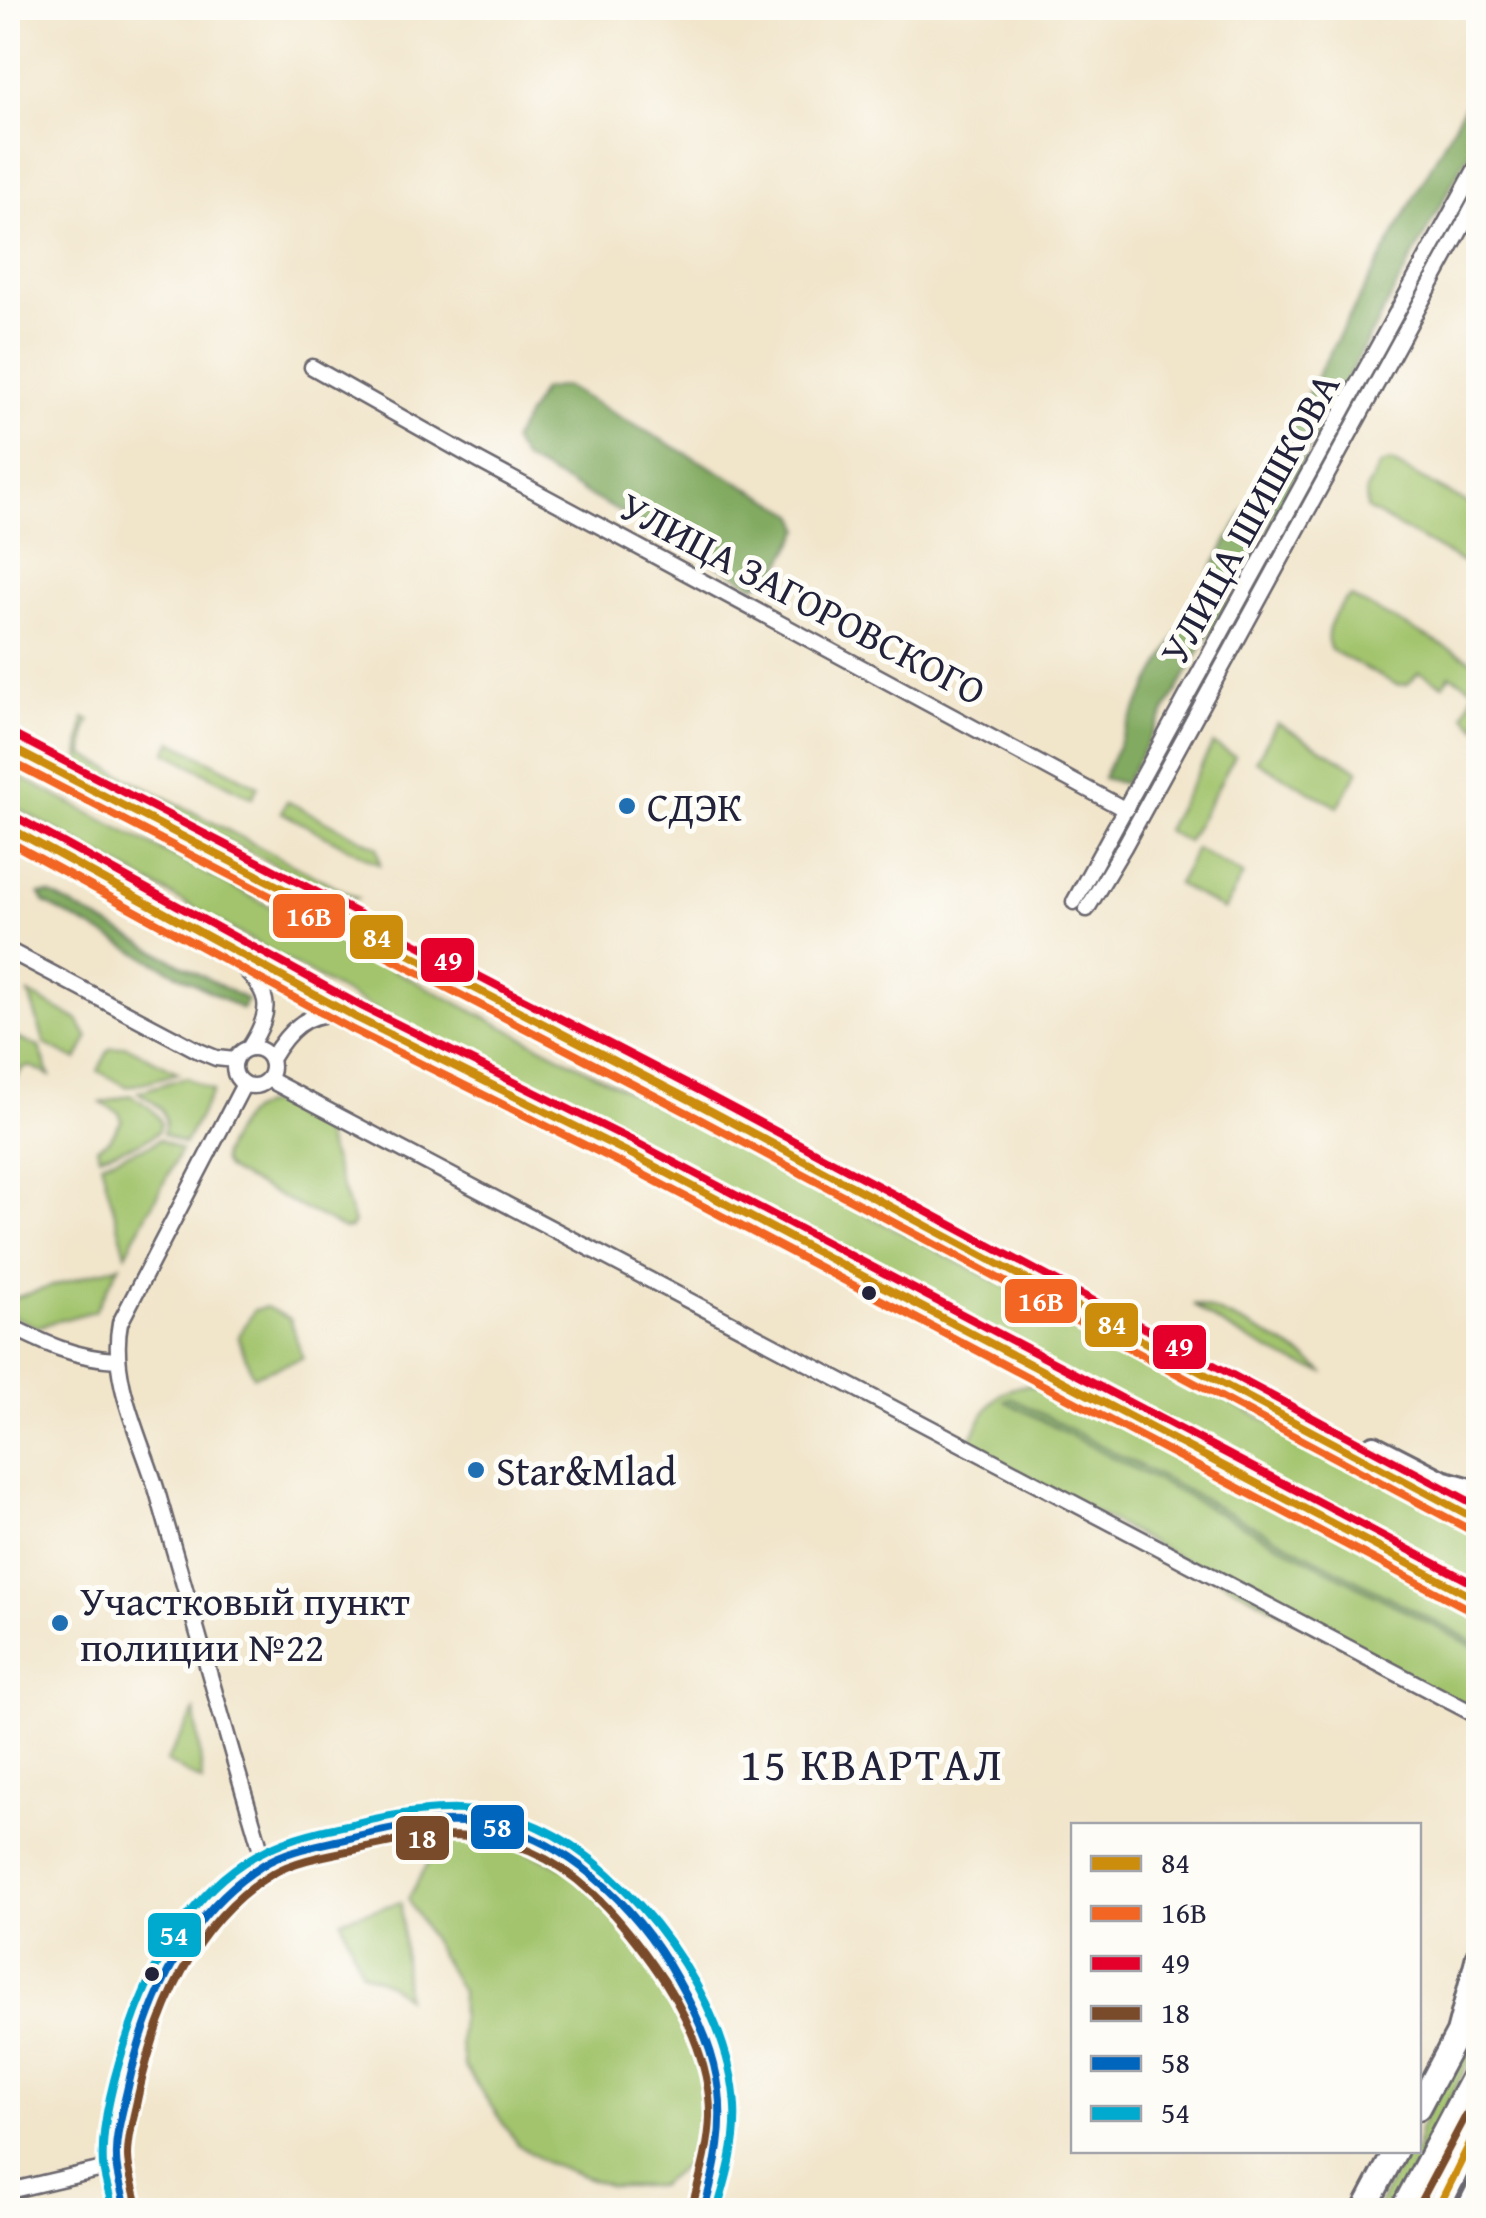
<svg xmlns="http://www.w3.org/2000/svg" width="1486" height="2218" viewBox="0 0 1486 2218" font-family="'Gentium Book Plus',serif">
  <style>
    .green { fill: #a3c46d; stroke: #627354; stroke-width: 2.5 }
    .forest { fill: #82aa60; stroke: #52664e; stroke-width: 2.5 }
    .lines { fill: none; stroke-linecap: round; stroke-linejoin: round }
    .minor-casing { stroke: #6a666d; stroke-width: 19 }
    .tertiary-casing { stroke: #6a666d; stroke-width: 22 }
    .primary-casing { stroke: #6a666d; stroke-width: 28 }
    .minor { stroke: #fff; stroke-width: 14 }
    .tertiary { stroke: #fff; stroke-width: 18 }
    .primary { stroke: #fff; stroke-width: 22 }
    .bus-1-casing { stroke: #fdfcf7; stroke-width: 15 }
    .bus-2-casing { stroke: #fdfcf7; stroke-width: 15 }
    .bus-3-casing { stroke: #fdfcf7; stroke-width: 15 }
    .bus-4-casing { stroke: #fdfcf7; stroke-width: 15 }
    .bus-5-casing { stroke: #fdfcf7; stroke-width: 15 }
    .bus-6-casing { stroke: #fdfcf7; stroke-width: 15 }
    .bus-1 { stroke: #cc8c0c; stroke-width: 8 }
    .bus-2 { stroke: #f26522; stroke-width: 8 }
    .bus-3 { stroke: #e4002b; stroke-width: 8 }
    .bus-4 { stroke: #7a4b2a; stroke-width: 8 }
    .bus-5 { stroke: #0065bd; stroke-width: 8 }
    .bus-6 { stroke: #00a9ce; stroke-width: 8 }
    .poi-dot { fill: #1f6fb2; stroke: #fdfcf7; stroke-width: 4 }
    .bus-dot { fill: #22223b; stroke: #fdfcf7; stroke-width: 4 }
    .labels { text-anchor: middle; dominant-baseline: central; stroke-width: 10; stroke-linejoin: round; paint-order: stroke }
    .street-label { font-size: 40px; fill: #22223b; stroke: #fdfcf7 }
    .poi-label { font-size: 40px; fill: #22223b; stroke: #fdfcf7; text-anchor: start }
    .quarter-label { font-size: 45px; letter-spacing: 2.5px; fill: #22223b; stroke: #fdfcf7 }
    .line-badge { stroke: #fdfcf7; stroke-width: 4 }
    .badge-label { font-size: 28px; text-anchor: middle; font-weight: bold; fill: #fff }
  </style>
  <rect width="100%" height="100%" fill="#fdfcf7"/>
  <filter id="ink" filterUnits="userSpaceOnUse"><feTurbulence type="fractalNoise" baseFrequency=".01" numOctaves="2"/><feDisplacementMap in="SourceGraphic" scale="20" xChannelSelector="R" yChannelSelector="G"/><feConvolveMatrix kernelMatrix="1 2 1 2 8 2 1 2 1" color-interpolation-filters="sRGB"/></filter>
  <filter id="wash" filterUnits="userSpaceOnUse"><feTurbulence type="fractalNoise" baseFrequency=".0048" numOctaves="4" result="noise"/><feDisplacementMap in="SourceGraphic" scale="40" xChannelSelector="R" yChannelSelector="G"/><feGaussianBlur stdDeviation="2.25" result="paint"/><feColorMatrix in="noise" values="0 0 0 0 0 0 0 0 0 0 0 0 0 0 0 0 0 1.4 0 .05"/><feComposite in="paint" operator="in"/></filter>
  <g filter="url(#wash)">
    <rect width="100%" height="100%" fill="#f1e5ca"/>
    <path class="green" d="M1391 462 1478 509V571L1367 509 1366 490 1380 465Z
      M1351 597 1478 664V728L1464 715 1475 689 1450 675 1443 685 1419 672 1408 684 1397 685 1331 650C1321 633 1336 607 1351 597Z
      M84 718 90 721 86 728 84 755 357 898 343 900 86 768 79 758Z
      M1277 723 1359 770 1338 807 1256 761Z
      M172 741 258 786 252 798 166 752Z
      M1213 744 1235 756 1187 842 1166 830Z
      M8 771 1478 1530V1594L357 1000 8 803Z
      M287 801 377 847 380 865 281 812Z
      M1196 849 1243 875 1224 910 1177 884Z
      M29 994 78 1020 88 1038 77 1060 45 1044Z
      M8 1034 39 1047 50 1076 32 1067H24L14 1080 8 1073Z
      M126 1046 179 1073 128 1087 98 1071 109 1049Z
      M186 1077 213 1091 184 1144 163 1134C172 1111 155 1103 138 1092Z
      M130 1095C197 1132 139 1143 99 1156L97 1147 110 1139 122 1120 119 1113 101 1103Z
      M281 1102 319 1121 354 1223 351 1228 344 1229 243 1178C236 1174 226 1171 223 1163 220 1154 226 1147 230 1139 241 1116 254 1103 281 1102Z
      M159 1139 181 1150 126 1254 101 1163 153 1144Z
      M120 1265 95 1311 36 1327 8 1313V1300Z
      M1193 1304C1222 1311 1303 1350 1323 1372 1290 1364 1217 1326 1193 1304Z
      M266 1307 290 1319 303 1358 253 1376 238 1337 254 1310Z
      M1029 1385 1113 1418 1478 1600V1716L967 1445C984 1415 990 1388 1029 1385Z
      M195 1711 203 1782 166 1762Z
      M445 1833 471 1835 516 1846 565 1868 594 1891 642 1944 675 1995 701 2052 707 2083 698 2155 658 2186H609L543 2161 517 2144 464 2066 460 2046 461 1992 408 1899Z
      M401 1902 406 1998 389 1984 361 1971 341 1919Z
      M1478 1989V2044L1393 2210H1376L1407 2151 1418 2150 1419 2129 1467 2037Z"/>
    <path class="forest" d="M1478 80V136L1211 631 1124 784 1103 778 1128 724Z
      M564 386 796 514 801 529 775 575 754 585 524 460 512 441 542 390Z
      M40 894H50L247 1000 242 1009 45 903Z
      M1011 1398 1478 1644V1649L1005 1401Z"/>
  </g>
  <g filter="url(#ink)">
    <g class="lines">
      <defs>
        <path id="minor" d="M312 367 479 461 1126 810
          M1074 902 1478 164
          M1087 909 1124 847 1478 198
          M8 950 199 1051 216 1058 235 1060
          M236 961C270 991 275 1008 249 1048
          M234 1067a19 19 0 1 1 38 0a19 19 0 1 1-38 0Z
          M271 1059C288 1031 305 1012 340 1014
          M268 1079 1478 1716
          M244 1084 120 1323C109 1379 141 1438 157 1491 192 1616 228 1740 265 1864
          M8 1325C44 1343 75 1358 117 1360
          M8 2185 17 2189 116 2166"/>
        <path id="tertiary" d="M126 2210C124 2196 117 2181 116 2166 114 2144 120 2120 125 2099 142 2009 182 1915 263 1865 290 1849 327 1844 357 1836 401 1826 446 1816 492 1825 602 1845 704 1986 721 2092 727 2132 715 2172 704 2210"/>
        <path id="primary" d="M8 746 700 1105 1478 1520
          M8 827 357 1018 633 1155 1478 1600
          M1374 1447 1442 1482 1478 1492
          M1418 2108 1458 2033 1478 1956
          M1364 2210 1396 2150
          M1402 2210 1478 2067
          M1437 2210 1478 2127
          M1468 2210 1478 2190"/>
      </defs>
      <use href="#minor" class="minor-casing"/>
      <use href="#tertiary" class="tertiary-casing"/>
      <use href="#primary" class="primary-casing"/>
      <use href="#minor" class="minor"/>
      <use href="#tertiary" class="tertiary"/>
      <use href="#primary" class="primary"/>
      <defs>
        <path id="bus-1" d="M8 746 700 1105 1478 1520
          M8 827 357 1018 633 1155 1478 1600
          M1437 2210 1478 2127"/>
        <path id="bus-2" d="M8 760 694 1116 1472 1531
          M8 841 351 1029 627 1166 1472 1611"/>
        <path id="bus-3" d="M14 735 706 1094 1478 1506
          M14 816 363 1007 639 1144 1478 1586"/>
        <path id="bus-4" d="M138 2208C135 2190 128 2174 128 2156 128 2135 134 2116 138 2096 157 2011 193 1921 272 1874 300 1858 336 1854 367 1847 502 1816 572 1851 652 1963 683 2005 711 2064 710 2117 709 2148 700 2177 692 2207
          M1416 2210 1478 2093"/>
        <path id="bus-5" d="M126 2210C123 2193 116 2176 116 2158 115 2136 122 2113 127 2091 146 2004 184 1914 263 1865 289 1849 321 1845 349 1838 390 1828 433 1818 476 1823 563 1832 637 1906 677 1979 726 2066 731 2115 704 2210"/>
        <path id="bus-6" d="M113 2210C110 2196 105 2181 103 2166 100 2120 120 2055 136 2012 160 1948 202 1880 266 1850 299 1833 339 1827 375 1819 430 1808 485 1803 538 1827 633 1869 730 2002 735 2107 737 2142 727 2177 717 2210"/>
      </defs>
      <use href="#bus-1" class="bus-1-casing"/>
      <use href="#bus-2" class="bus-2-casing"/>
      <use href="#bus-3" class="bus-3-casing"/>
      <use href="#bus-4" class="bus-4-casing"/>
      <use href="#bus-5" class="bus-5-casing"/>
      <use href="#bus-6" class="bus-6-casing"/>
      <use href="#bus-1" class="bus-1"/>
      <use href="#bus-2" class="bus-2"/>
      <use href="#bus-3" class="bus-3"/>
      <use href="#bus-4" class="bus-4"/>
      <use href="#bus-5" class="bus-5"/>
      <use href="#bus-6" class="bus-6"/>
    </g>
  </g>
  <g class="poi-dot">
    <circle cx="627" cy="806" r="10"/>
    <circle cx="476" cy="1470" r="10"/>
    <circle cx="60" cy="1623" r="10"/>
  </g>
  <g class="bus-dot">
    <circle cx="869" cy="1293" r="9"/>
    <circle cx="152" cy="1974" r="9"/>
  </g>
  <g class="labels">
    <g class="street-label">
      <text transform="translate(1249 518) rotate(-61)">УЛИЦА ШИШКОВА</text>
      <text transform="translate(803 598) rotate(28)">УЛИЦА ЗАГОРОВСКОГО</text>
    </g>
    <g class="poi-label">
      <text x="647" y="806">СДЭК</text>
      <text x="496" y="1470">Star&amp;Mlad</text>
      <text x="80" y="1600">Участковый пункт<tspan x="80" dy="46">полиции №22</tspan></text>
    </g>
    <g class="quarter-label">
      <text x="872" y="1763">15 КВАРТАЛ</text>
    </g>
  </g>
  <g class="line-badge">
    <rect x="271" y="892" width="76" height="48" rx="10" fill="#f26522"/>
    <rect x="348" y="913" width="57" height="48" rx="10" fill="#cc8c0c"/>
    <rect x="419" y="936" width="57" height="48" rx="10" fill="#e4002b"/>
    <rect x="1003" y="1277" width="76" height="48" rx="10" fill="#f26522"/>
    <rect x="1083" y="1301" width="57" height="48" rx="10" fill="#cc8c0c"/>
    <rect x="1151" y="1323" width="57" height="48" rx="10" fill="#e4002b"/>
    <rect x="469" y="1803" width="57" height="48" rx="10" fill="#0065bd"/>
    <rect x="394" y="1814" width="57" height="48" rx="10" fill="#7a4b2a"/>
    <rect x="146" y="1911" width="57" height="48" rx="10" fill="#00a9ce"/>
  </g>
  <g class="badge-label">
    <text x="309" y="926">16В</text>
    <text x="377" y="947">84</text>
    <text x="448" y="970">49</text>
    <text x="1041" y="1311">16В</text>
    <text x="1112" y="1334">84</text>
    <text x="1179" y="1356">49</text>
    <text x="497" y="1837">58</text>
    <text x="422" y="1848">18</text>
    <text x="174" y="1945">54</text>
  </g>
  <rect width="1486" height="2218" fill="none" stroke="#fdfcf7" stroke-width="40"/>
  <rect x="1071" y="1823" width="350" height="330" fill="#fdfcf7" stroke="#a5a5ac" stroke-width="2.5"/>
  <rect x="1091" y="1856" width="50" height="15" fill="#cc8c0c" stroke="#a5a5ac" stroke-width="2.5"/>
  <text x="1161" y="1873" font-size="30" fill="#22223b">84</text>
  <rect x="1091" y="1906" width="50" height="15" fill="#f26522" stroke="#a5a5ac" stroke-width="2.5"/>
  <text x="1161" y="1923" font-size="30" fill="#22223b">16В</text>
  <rect x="1091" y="1956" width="50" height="15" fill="#e4002b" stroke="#a5a5ac" stroke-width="2.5"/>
  <text x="1161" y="1973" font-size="30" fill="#22223b">49</text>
  <rect x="1091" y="2006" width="50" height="15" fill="#7a4b2a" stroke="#a5a5ac" stroke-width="2.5"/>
  <text x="1161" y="2023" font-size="30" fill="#22223b">18</text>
  <rect x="1091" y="2056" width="50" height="15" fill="#0065bd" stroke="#a5a5ac" stroke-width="2.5"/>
  <text x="1161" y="2073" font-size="30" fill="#22223b">58</text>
  <rect x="1091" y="2106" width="50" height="15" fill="#00a9ce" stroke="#a5a5ac" stroke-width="2.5"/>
  <text x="1161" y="2123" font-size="30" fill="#22223b">54</text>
</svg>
